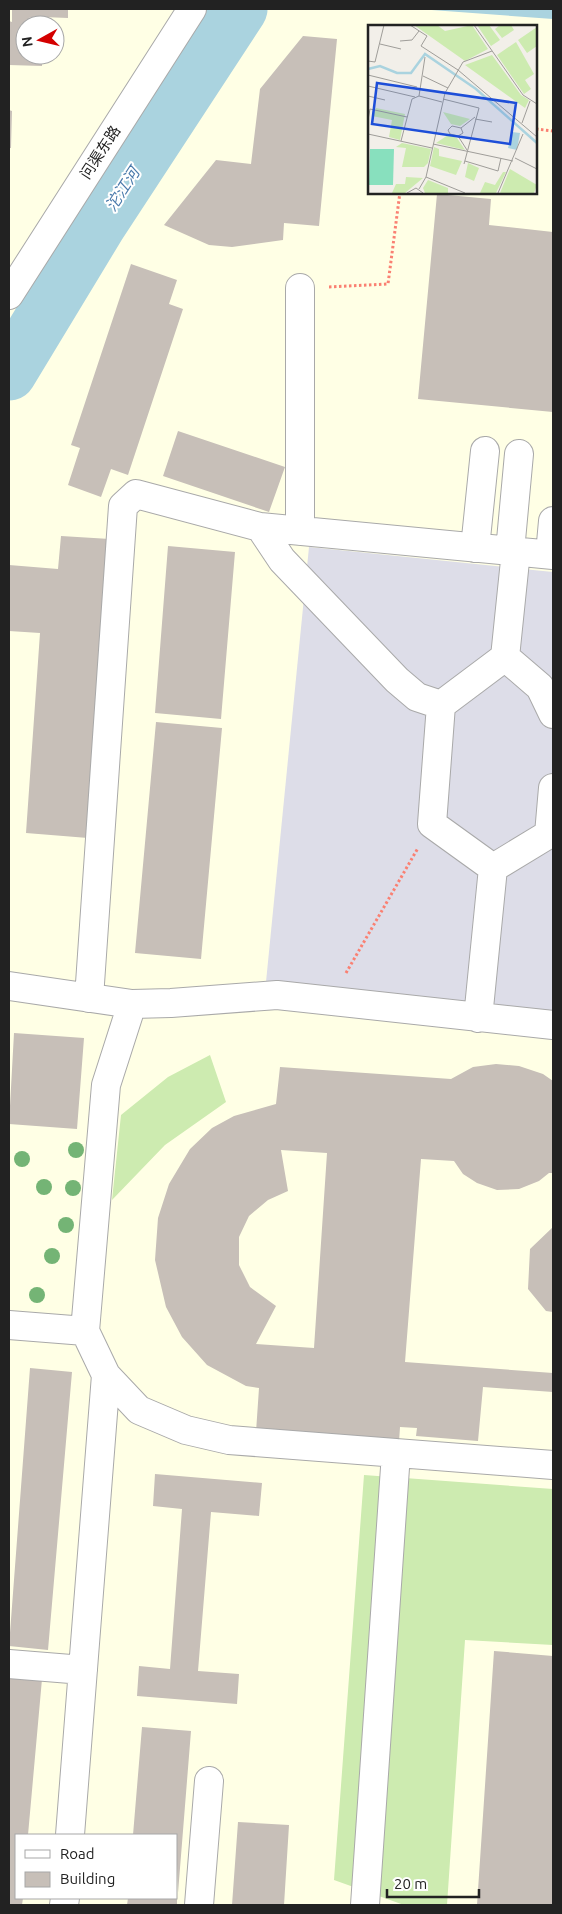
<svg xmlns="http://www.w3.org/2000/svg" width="562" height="1914" viewBox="0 0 562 1914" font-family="Ubuntu,'Noto Sans SC',sans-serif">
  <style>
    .education { fill: #ffffe5; fill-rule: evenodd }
    .grass { fill: #cdebb0 }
    .plaza { fill: #dddde8 }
    .water { fill: #aad3df }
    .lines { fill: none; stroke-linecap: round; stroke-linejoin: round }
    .river { stroke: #aad3df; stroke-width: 55 }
    .building { fill: #c7bfb8; fill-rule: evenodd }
    .street-casing { stroke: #a9a9a9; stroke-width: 30 }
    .path { stroke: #fa8072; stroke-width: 3; stroke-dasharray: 2.5 2.5; stroke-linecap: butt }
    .street { stroke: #fff; stroke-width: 28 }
    .tree { fill: #74b475 }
    .labels { text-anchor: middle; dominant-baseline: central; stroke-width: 4; stroke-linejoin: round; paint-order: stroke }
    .street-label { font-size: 15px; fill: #222; stroke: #fff }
    .water-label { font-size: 16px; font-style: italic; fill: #4a7aab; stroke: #fff }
    .inset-river { fill: none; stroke: #aad3df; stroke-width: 2.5 }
    .inset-road { fill: none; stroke: #9f9d99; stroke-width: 1 }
    .view { fill: #1d4ed8; fill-opacity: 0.15; stroke: #1d4ed8; stroke-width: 2.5 }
    .inset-edge { fill: none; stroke: #222; stroke-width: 2.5 }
  </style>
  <rect width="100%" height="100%" fill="#f2efe9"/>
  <path class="education" d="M9 9H553V1905H9ZM25 25H55V55H25ZM370 26H536V192H370ZM16 1835H176V1898H16Z"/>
  <path class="grass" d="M210 1055 226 1102 165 1145 112 1200 121 1115 168 1077Z
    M364 1475 553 1489V1645L465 1640 447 1905H404L334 1880Z"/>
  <path class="plaza" d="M309 547 553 572V1011L266 982Z"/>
  <path class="water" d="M418 9H553V19Z"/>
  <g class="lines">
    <path class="river" d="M9 373 98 226 240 9"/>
  </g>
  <path class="building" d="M12 9H68V18L43 17V25H25V55H42V66L9 65V21L12 22Z
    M303 36 337 39 319 226 284 223 283 240 232 247 209 245 164 225 216 160 251 164 260 89Z
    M9 110 12 111 11 148H9Z
    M437 194 491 199 489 225 553 232V412L418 399Z
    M131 264 177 280 169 304 183 309 128 475 111 469 101 497 68 485 80 448 71 445Z
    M178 431 285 467 269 512 163 476Z
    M61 536 110 539 88 838 26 833 40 633 9 631V565L58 569Z
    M168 546 235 552 221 719 155 713Z
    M156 722 222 728 201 959 135 953Z
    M14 1033 84 1038 77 1129 9 1124Z
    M496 1064 519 1066 543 1074 553 1081V1173H549L539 1181 519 1189 497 1190 477 1183 463 1174 454 1161 421 1159 405 1362 553 1373V1392L483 1387 478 1441 416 1436 417 1428 400 1427 399 1442 256 1432 259 1388 246 1386 207 1365 182 1337 166 1307 155 1260 158 1218 169 1184 190 1149 212 1128 234 1116 276 1104 280 1067 451 1079 473 1067ZM281 1150 327 1153 314 1348 256 1344 276 1306 250 1287 239 1265V1237L249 1216 268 1200 288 1191Z
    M553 1227V1312L546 1311 528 1289 530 1249Z
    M30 1368 72 1372 48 1650 9 1646Z
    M155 1474 262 1483 259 1516 211 1512 198 1671 239 1674 237 1704 137 1696 139 1666 170 1669 182 1509 153 1506Z
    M494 1651 553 1656 552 1905H477Z
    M9 1676 42 1679 28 1835H16V1898H23L22 1905H9Z
    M142 1727 191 1731 178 1893 176 1835H133Z
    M238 1822 289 1825 284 1905H232Z
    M128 1898H177V1905H127Z"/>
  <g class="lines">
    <defs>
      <path id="street" d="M9 295 192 9
        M260 527 282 560 397 680 417 697 441 705
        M300 531V288
        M475 548 485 451
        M510 551 519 454
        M550 554 553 521
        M505 657 516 551
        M553 714 540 687 505 657 441 705 432 824 493 868 549 834 553 788
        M9 986 132 1004 171 1003 277 995 553 1025
        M89 998 123 506 136 494 260 527 553 555
        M132 1004 106 1085 85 1331 106 1375 139 1410 186 1430 229 1440 553 1465
        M478 1018 493 868
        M9 1325 85 1331
        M9 1664 83 1670
        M70 1835 106 1375
        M64 1905 65 1898
        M199 1905 209 1781
        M365 1905 396 1453"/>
    </defs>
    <use href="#street" class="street-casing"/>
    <path class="path" d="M536 129 553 131
      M329 287 388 284 400 192
      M346 973 418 848"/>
    <use href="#street" class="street"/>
  </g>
  <g class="tree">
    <circle cx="76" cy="1150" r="8"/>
    <circle cx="22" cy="1159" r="8"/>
    <circle cx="44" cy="1187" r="8"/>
    <circle cx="73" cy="1188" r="8"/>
    <circle cx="66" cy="1225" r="8"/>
    <circle cx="52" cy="1256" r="8"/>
    <circle cx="37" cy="1295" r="8"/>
  </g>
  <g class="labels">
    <g class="street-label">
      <text transform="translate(100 152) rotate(-57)">问渠东路</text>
    </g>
    <g class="water-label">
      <text transform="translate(122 189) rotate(-57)">沱江河</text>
    </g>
  </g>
  <g transform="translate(368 25)">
    <rect width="169" height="169" fill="#f2efe9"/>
    <path d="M46 0H69L77 6 104 0 120 24 97 36ZM109 0H121L132 15 123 21ZM132 0H143L146 5 134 13 127 4ZM169 2V21L159 28 150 15ZM148 17 166 49 157 55 163 64 156 69 129 30ZM124 30 153 70 161 75 157 83 97 40ZM8 83 37 89 32 115 21 112 24 95 4 91ZM75 87 102 94 92 101 83 99ZM80 110 89 113 97 125 68 118ZM34 118 63 124 60 138 56 142H34L38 123 28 122ZM66 122 71 124V131L94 136 88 150 62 141ZM100 138 111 143 106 156 97 152ZM142 144 169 160 166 168H132ZM135 147H138L128 168H112L117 157 127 160ZM38 152 55 153 37 168H24L28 159H37ZM60 155 80 163V168H57L55 163Z" fill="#cdebb0"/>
    <path d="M2 124H26L25 160H1Z" fill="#88e0be"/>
    <path d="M144 107 152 108 149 125 140 123Z" fill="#aad3df"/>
    <path class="inset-river" d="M0 44 12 41 29 48H43L57 29 108 64 169 118"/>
    <path class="inset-road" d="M42 0 59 11 53 21 90 45 169 112M106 0 155 70 169 79M32 16 44 15 51 6M12 19 33 24M0 36 7 37 16 0M0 50 49 62M55 51 80 63M0 61 47 72M0 71 17 75M51 71 57 32M75 74 111 83 96 139M107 94 124 97M0 95 2 84 39 92M154 98 162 76M84 101 93 103 95 108 90 111 82 109 80 105ZM93 103 107 92M0 109 64 123M90 111 99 125M33 116 44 74 51 71 74 77M65 119 145 136M147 133 169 144M97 136 130 146 133 133M58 152 77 68 95 37 124 26M51 164 58 152 97 168M39 168 48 163 55 168M130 168 155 109"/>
    <path class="view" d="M9 58 148 78 142 119 4 99Z"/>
    <rect width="169" height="169" class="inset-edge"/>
  </g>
  <rect width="562" height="1914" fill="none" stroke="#222222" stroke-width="20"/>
  <rect x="15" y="1834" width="162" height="65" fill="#ffffff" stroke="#a7a7a7"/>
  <rect x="25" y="1850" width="25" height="8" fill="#ffffff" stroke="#a7a7a7"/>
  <text x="60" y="1859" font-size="15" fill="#222222">Road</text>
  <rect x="25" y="1872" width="25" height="15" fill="#c7bfb8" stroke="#a7a7a7"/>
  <text x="60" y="1884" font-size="15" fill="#222222">Building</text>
  <g transform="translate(40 40) rotate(262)"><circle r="24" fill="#ffffff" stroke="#a7a7a7"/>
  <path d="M0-4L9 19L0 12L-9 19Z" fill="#d40000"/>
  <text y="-8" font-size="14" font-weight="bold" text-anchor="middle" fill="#222222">N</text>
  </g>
  <path d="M387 1889v8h92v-8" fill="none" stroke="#222222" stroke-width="2.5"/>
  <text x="394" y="1889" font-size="15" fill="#222222" stroke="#ffffff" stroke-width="4" paint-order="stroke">20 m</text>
</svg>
